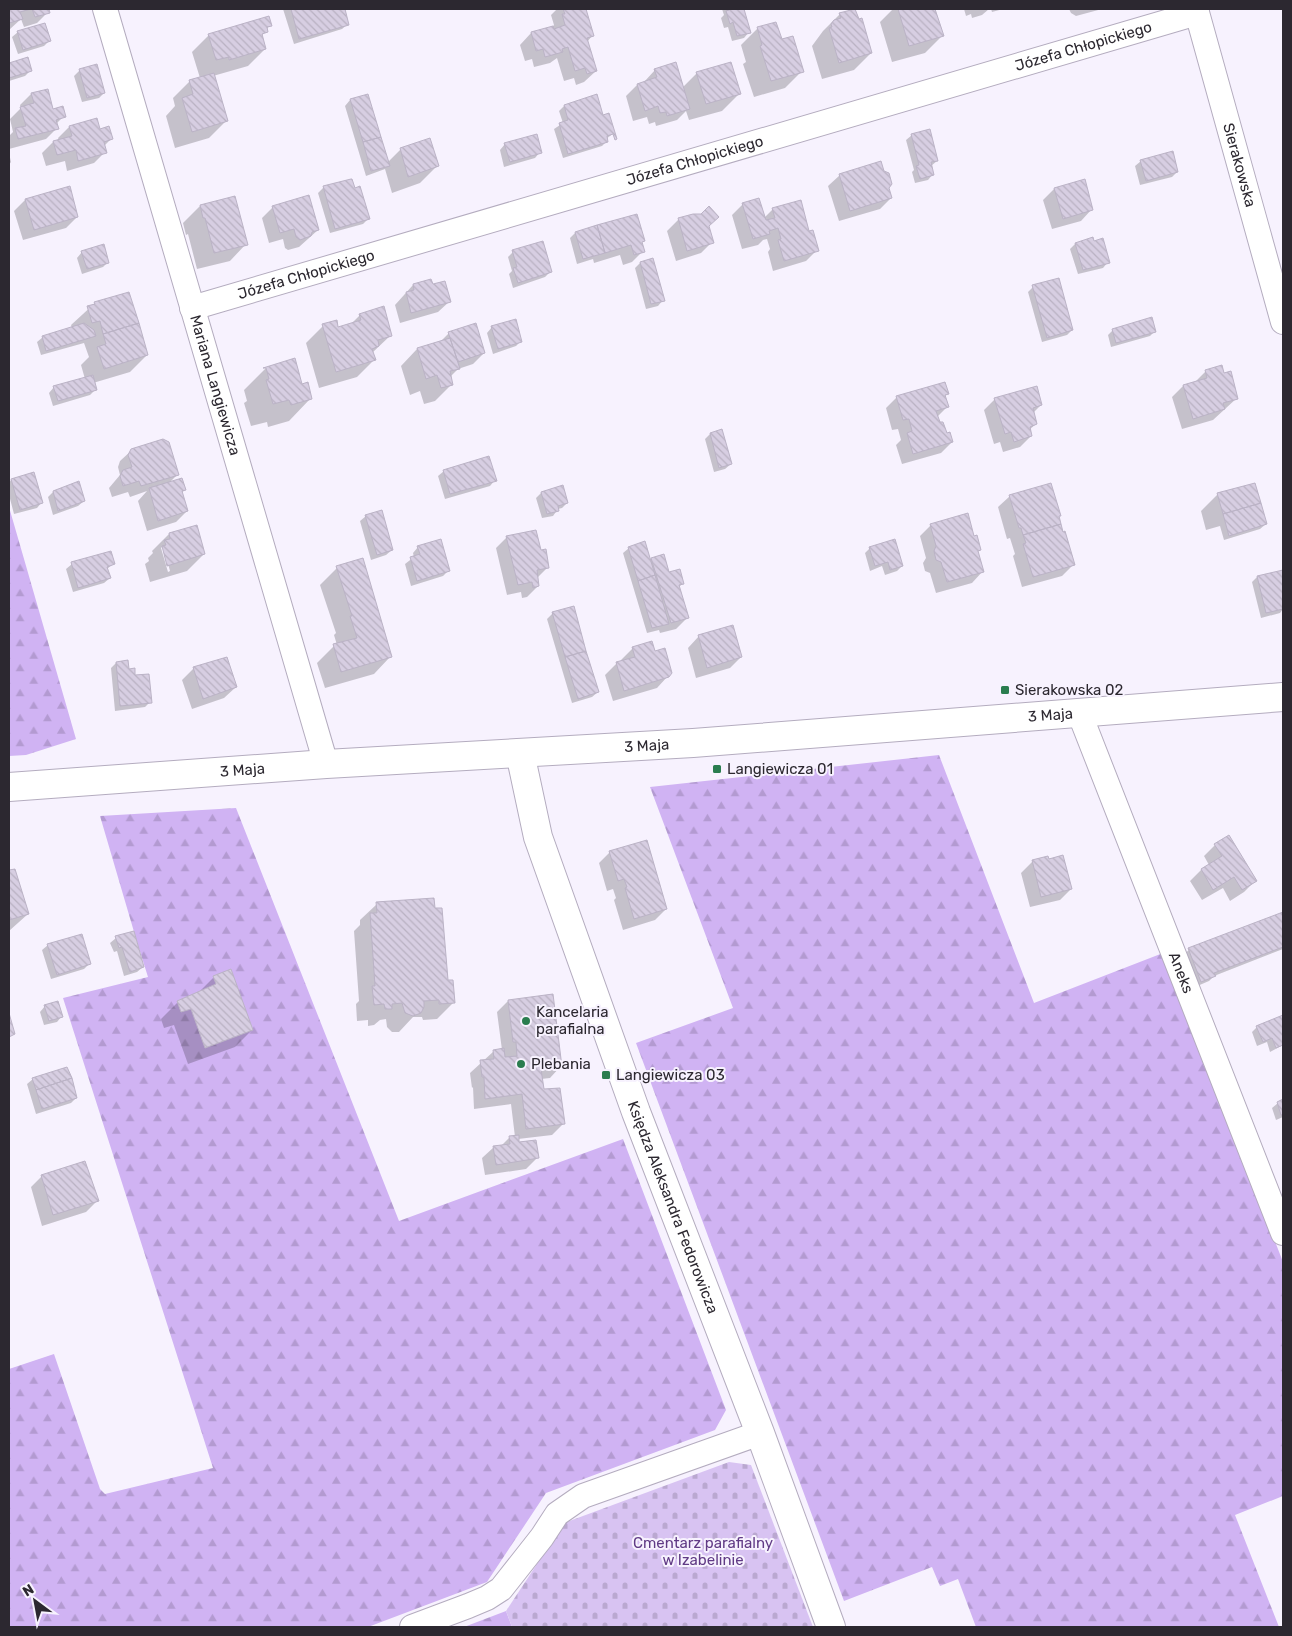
<svg xmlns="http://www.w3.org/2000/svg" width="1292" height="1636" viewBox="0 0 1292 1636" font-family="Rubik,sans-serif">
  <style>
    .forest { fill: url(#forest-firs) }
    .cemetery { fill: url(#cemetery-stones) }
    .shadow { fill: #0003; fill-rule: evenodd }
    .building { fill: url(#building-back-hatch); stroke: #bbb3c6 }
    .lines { fill: none; stroke-linecap: round; stroke-linejoin: round }
    .minor-casing { stroke: #b4acbf; stroke-width: 26 }
    .tertiary-casing { stroke: #b4acbf; stroke-width: 30 }
    .minor { stroke: #fff; stroke-width: 24 }
    .tertiary { stroke: #fff; stroke-width: 28 }
    .poi-dot { fill: #2a7d4f; stroke: #f7f2fe; stroke-width: 2 }
    .labels { text-anchor: middle; dominant-baseline: central; stroke-width: 4; stroke-linejoin: round; paint-order: stroke }
    .street-label { font-size: 15px; fill: #2c2830; stroke: #f7f2fe }
    .poi-label { font-size: 15px; fill: #2c2830; stroke: #f7f2fe; text-anchor: start }
    .park-label { font-size: 15px; fill: #603a85; stroke: #f7f2fe }
  </style>
  <defs>
    <pattern id="forest-firs" width="22" height="20" patternUnits="userSpaceOnUse" patternTransform="scale(1.25)"><rect width="22" height="20" fill="#d0b3f3"/><path d="M5 1l3.5 6h-7zM16 11l3.5 6h-7z" fill="#b39ad1"/></pattern>
    <pattern id="cemetery-stones" width="16" height="16" patternUnits="userSpaceOnUse" patternTransform="scale(1.25)"><rect width="16" height="16" fill="#d8c3f2"/><path d="M2 7V4a2 2 0 0 1 4 0v3zM10 15v-3a2 2 0 0 1 4 0v3z" fill="#baa8d0"/></pattern>
    <pattern id="building-back-hatch" width="6" height="6" patternUnits="userSpaceOnUse" patternTransform="scale(1.25)"><rect width="6" height="6" fill="#d7cee2"/><path d="M-1 5l2 2M0 0l6 6M5-1l2 2" fill="none" stroke="#b9b1c2"/></pattern>
  </defs>
  <rect width="100%" height="100%" fill="#f7f2fe"/>
  <path class="forest" d="M9 507 76 739 26 755 9 756Z
    M939 755 1034 1003 1163 953 1283 1262V1496L1235 1515 1279 1627H976L958 1579 940 1586 932 1567 844 1601 636 1043 733 1008 650 787Z
    M236 808 399 1221 623 1139 726 1410 715 1430 546 1493 487 1582 368 1627H9V1369L54 1354 100 1489 105 1494 213 1468 63 998 148 977 137 942 100 816Z
    M506 1611 512 1627H464Z"/>
  <path class="cemetery" d="M729 1462 751 1465 813 1627H512L506 1611 564 1523Z"/>
  <path class="shadow" d="M9 9H47L48 12 37 23 24 27 21 19 9 30Z
    M283 9H340L348 24 342 29 294 44Z
    M557 9H584L592 36 587 42 596 71 584 82 576 85 574 78 564 81 557 58 550 63 534 67 532 59 525 61 520 45 531 33 552 27 554 25 551 15Z
    M722 9H742L749 32 744 38 732 41 728 27 724 28 721 18 724 15Z
    M893 9H935L942 36 925 53 892 62 880 22Z
    M964 9H989L982 15 972 18 971 14 966 16Z
    M991 9H1003L992 12Z
    M1069 9H1102L1076 16 1071 13Z
    M840 14 871 53 854 70 822 79 812 46 823 31Z
    M270 25 261 37 265 49 248 66 213 76 226 121 209 138 175 148 166 116 175 106 173 98 190 81 200 78 192 52 209 35Z
    M758 28 781 41 802 71 785 88 754 97 743 64 746 62 741 45Z
    M18 32 49 41 44 46 18 54 12 37Z
    M9 64 30 71 25 76 9 81Z
    M80 70 104 93 99 98 82 102 74 76Z
    M655 70 682 88 697 73 739 94 722 111 689 120 686 111 677 120 656 126 655 122 649 124 647 117 633 121 626 96 637 85 644 82Z
    M31 94 52 111 64 116 56 124 57 128 46 139 9 149V136L13 132 10 119 21 108 20 105Z
    M367 95 387 163 401 149 437 166 420 183 392 193 385 169 366 176 345 106 350 100Z
    M564 106 602 116 614 133 606 139 607 141 602 146 563 158 554 129 563 123 559 111Z
    M69 127 99 130 111 139 104 146 105 152 94 163 67 171 65 161 46 166 42 153 53 142 59 141 58 138Z
    M912 135 937 161 931 166 933 174 928 180 915 183 912 172 914 170 906 140Z
    M505 144 540 152 535 158 504 167 500 150Z
    M9 153 11 162 9 165Z
    M1141 161 1177 172 1172 177 1140 185 1135 166Z
    M840 175 888 188 891 198 880 209 839 221 828 186Z
    M351 180 368 219 363 224 330 233 318 193 323 188Z
    M1054 189 1092 209 1081 221 1052 229 1043 200Z
    M25 200 77 217 66 228 23 240 14 211Z
    M743 204 764 218 773 209 808 232 817 250 806 261 773 271 768 252 770 249 767 239 763 240 758 245 742 249 732 215Z
    M200 206 246 244 230 261 197 269 188 234 186 235 183 223Z
    M273 207 318 230 299 247 288 250 285 248 283 239 269 243 262 218Z
    M693 215 708 227 712 242 701 253 676 261 667 231 678 220Z
    M575 233 641 243 643 251 632 262 623 265 620 255 594 263 593 259 577 264 570 238Z
    M1075 244 1108 262 1103 268 1078 274 1070 249Z
    M82 252 108 262 103 267 82 274 77 258Z
    M513 252 550 272 545 277 513 288 509 274 512 271 508 257Z
    M653 260 663 300 658 306 646 309 635 268 640 263Z
    M413 285 432 286 450 301 438 312 400 323 395 305Z
    M1033 287 1072 330 1067 335 1042 342 1028 292Z
    M95 303 147 355 130 372 93 383 95 390 90 395 53 406 49 393 54 387 85 379 81 365 89 357 84 343 41 355 37 342 43 337 72 328 71 325Z
    M360 315 391 335 372 353 374 360 357 377 319 388 306 343 323 326 337 328 350 325Z
    M492 327 521 341 516 346 493 354 487 333Z
    M1113 330 1155 331 1150 336 1111 347 1108 335Z
    M449 333 484 353 473 364 458 369 450 377 452 384 435 401 424 404 420 391 410 395 401 366 417 349 439 343Z
    M266 368 301 385 311 398 289 421 268 427 267 422 251 426 244 403 247 401 244 390Z
    M1206 371 1223 374 1237 398 1213 420 1182 429 1172 397 1183 386 1195 382Z
    M947 394 944 397 947 407 937 417 952 442 941 453 902 464 896 445 901 440 898 429 892 430 886 408 897 397Z
    M995 399 1041 405 1033 413 1036 424 1029 430 1031 436 1020 447 1003 452 1000 442 994 444 984 410Z
    M710 434 731 464 725 469 714 472 705 439Z
    M132 450 178 474 169 483 185 490 181 493 187 511 176 522 147 531 138 501 147 491 130 497 128 492 112 497 109 488 120 475 118 467 120 461Z
    M444 471 495 480 490 486 445 499 438 476Z
    M34 474 42 502 37 508 14 514 9 495V483L11 480Z
    M53 492 84 501 78 506 53 515 48 497Z
    M541 493 567 503 562 508 558 509 553 516 542 518 536 498Z
    M1218 494 1266 524 1260 529 1224 540 1220 526 1206 530 1201 511Z
    M1010 496 1058 517 1074 564 1062 576 1022 587 1013 556 1015 554 1010 538 1007 539 998 507Z
    M366 516 392 550 386 555 371 560 360 521Z
    M931 525 977 552 983 571 972 583 936 593 930 573 925 571 923 563 926 558 920 536Z
    M169 534 204 554 187 571 150 582 145 564 149 561 148 558 153 553 152 551ZM163 546 170 571 168 572 161 548Z
    M507 537 540 552 548 567 537 578 538 586 527 597 522 598 521 592 507 595 496 548Z
    M418 547 449 570 443 576 411 586 405 564 414 557 413 553Z
    M629 548 650 561 652 559 683 583 678 588 687 618 676 629 660 633 659 630 647 633 623 553Z
    M870 548 902 566 897 571 885 575 882 566 870 571 865 553Z
    M72 564H113L107 569 110 578 104 583 73 592 66 569Z
    M337 568 390 657 374 674 325 688 317 663 334 646 337 645 334 635 336 633 320 585Z
    M1283 571V609L1280 613 1261 618 1252 582 1257 577Z
    M553 613 598 692 592 697 572 703 547 619Z
    M699 636 741 657 730 668 696 678 688 648Z
    M633 648 654 652 668 676 657 688 613 701 605 675 617 663 622 662 621 660Z
    M226 658 236 687 224 698 192 709 182 680 193 669Z
    M116 663 134 677 150 702 145 707 115 711 111 668Z
    M1215 845 1255 881 1244 892 1230 901 1223 888 1202 900 1190 881 1201 870 1209 865 1204 856Z
    M610 852 666 909 655 920 623 930 614 900 616 898 613 889 607 891 599 863Z
    M1063 856 1071 889 1060 900 1030 907 1021 873 1032 862Z
    M14 870 28 914 9 931V872Z
    M377 904 446 982 454 1002 437 1019 423 1020 422 1017H413L399 1032H392L387 1027 386 1019 380 1020 374 1025 368 1026V1020L357 1021 356 1004 359 1001 354 931 360 925V920Z
    M1283 914V949L1214 976 1209 981 1195 987 1183 955 1189 950Z
    M116 938 143 967 137 972 124 976 117 951 114 952 110 943Z
    M48 945 89 964 84 969 51 979 42 950Z
    M214 977 252 1030 235 1047 188 1064 174 1025 164 1028 161 1019 178 1002 199 992Z
    M508 1001 561 1066 550 1078 541 1079 542 1091 563 1124 552 1135 518 1139V1143L537 1158 526 1169 485 1175 482 1158 494 1147 501 1146 509 1138 515 1137 511 1104 474 1109 473 1087 472 1088 470 1073 494 1051 502 1050 497 1012Z
    M45 1006 62 1016 57 1022 44 1025 40 1012Z
    M1283 1016V1045L1270 1052 1267 1042 1257 1046 1252 1032 1257 1027Z
    M33 1079 76 1098 71 1103 36 1114 27 1084Z
    M1283 1101V1117L1276 1120 1272 1108 1278 1103Z
    M42 1176 97 1201 86 1212 42 1226 31 1187Z"/>
  <path class="building" d="M9 9H31L20 12 23 19 9 23Z
    M32 9H49L50 13 35 17Z
    M291 9H345L349 25 299 39Z
    M563 9H586L594 36 587 38 597 71 587 74 585 68 575 71 568 47 562 49 563 52 545 57 543 49 536 51 531 32 553 26 554 29 565 25 562 14H565Z
    M729 9H744L751 33 737 36 733 22 730 24 726 11 729 10Z
    M855 9 859 19 862 18 872 53 839 63 829 28 832 27 831 24 834 20 841 18 839 13Z
    M898 9H935L944 36 909 46Z
    M269 16 272 26 267 27 268 32 262 34 266 49 229 60V57L216 60 208 34Z
    M776 22 782 39 793 36 804 72 771 81 760 46 762 45 757 27Z
    M45 23 51 41 23 50 17 31Z
    M28 57 32 71 9 78V63Z
    M676 62 690 109 667 116 666 112 660 113 658 106 645 111 637 84 657 77 654 69Z
    M731 62 741 94 706 104 696 72Z
    M97 64 105 93 87 98 79 69Z
    M214 73 228 121 192 132 182 98 193 94 189 80Z
    M48 89 53 109 63 106 66 117 56 120 59 129 18 139 15 128 26 126 20 107 34 103 31 93Z
    M368 94 381 137 363 142 350 99Z
    M597 94 603 115 609 113 617 139 615 140 613 134 607 136 608 142 568 154 559 123 568 120 564 105Z
    M97 118 100 129 109 126 113 139 104 142 107 153 78 161 76 150 57 155 53 141 72 136 69 126Z
    M930 129 938 161 931 162 934 175 920 179 916 166 919 165 911 134Z
    M537 134 542 153 510 162 504 143Z
    M381 137 390 166 371 171 363 142Z
    M430 138 439 166 408 177 400 148Z
    M1173 151 1178 172 1146 181 1140 160Z
    M881 161 884 171 889 173 892 184 889 188 892 198 850 211 839 174Z
    M351 179H352L355 188 360 186 370 219 335 229 323 186Z
    M1085 179 1093 210 1063 219 1054 188Z
    M70 186 78 217 34 230 25 199Z
    M309 195 319 230 312 232 311 236 300 240 296 237 294 229 280 233 272 206Z
    M235 196 248 245 214 253 205 218H203L200 205Z
    M759 198 766 220 775 218 772 208 801 200 809 231 813 230 819 251 784 261 778 240 781 239 778 228 769 231 770 234 753 239 742 203Z
    M709 206 719 217 709 226 714 243 687 251 678 218 693 214H701Z
    M637 214 645 241 642 242 645 252 634 255 631 245 605 253 597 225Z
    M597 225 605 253 583 259 575 232Z
    M1093 237 1094 241 1103 238 1110 263 1083 270 1075 243Z
    M543 241 552 272 518 283 513 268 517 267 512 250Z
    M104 244 109 263 87 269 81 251Z
    M653 258 665 301 651 304 640 262Z
    M1059 278 1073 330 1047 338 1032 285Z
    M431 279 433 284 445 281 451 302 411 313 406 292 414 290 413 284Z
    M129 292 139 323 103 334 100 321 92 323 87 306 95 304 94 302Z
    M384 306 392 336 378 340 379 346 372 349 376 360 336 372 322 324 337 320 338 327 361 320 359 314Z
    M1152 317 1156 332 1116 343 1112 329Z
    M516 319 522 342 498 349 491 326Z
    M84 323 94 330 96 336 46 351 42 336Z
    M139 323 148 355 104 369 97 347 106 344 103 334Z
    M476 323 485 353 458 362 448 332Z
    M450 338 460 369 450 371 453 385 441 388 437 375 426 379 417 348Z
    M295 358 302 384 308 382 312 399 291 405 289 400 273 404 266 380 269 379 266 368H263Z
    M1222 365 1224 373 1231 371 1238 399 1223 403 1225 409 1193 419 1183 385 1207 378 1205 370Z
    M93 375 97 390 58 401 53 386Z
    M945 382 949 394 945 395 949 407 936 411 940 422H943L947 433 950 432 953 442 913 454 907 433 912 431 909 419 903 420 896 396Z
    M1037 386 1042 405 1033 408 1037 424 1030 427 1032 436 1014 442 1011 432 1005 434 994 398Z
    M722 429 732 464 719 468 710 433Z
    M163 439 169 442 179 475 141 486 139 481 123 486 120 476 123 470 132 467 128 455 131 449Z
    M489 456 497 481 450 494 443 470Z
    M34 472 43 503 20 510 11 479Z
    M182 478 186 490 182 491 188 511 158 521 149 488Z
    M79 481 85 501 58 511 53 491Z
    M1051 483 1061 516H1059L1061 524 1023 535 1021 528H1019L1009 495Z
    M1255 483 1261 503 1223 514 1217 493Z
    M563 485 568 503 558 506 559 511 547 514 541 492Z
    M1261 503 1267 524 1229 536 1223 514Z
    M382 510 393 550 377 555 365 515Z
    M968 513 974 536 977 535 981 550 978 551 984 572 947 582 941 562 936 560 934 551 936 546 930 524Z
    M1061 524 1063 532 1065 531 1075 565 1033 577 1023 544 1026 543 1023 535Z
    M197 525 205 554 167 566 162 546 166 545 164 540 170 539 169 533Z
    M536 530 541 550 546 549 549 568 537 570 539 586 533 588 532 582 518 585 506 536Z
    M441 539 450 571 417 581 410 557 420 554 417 546Z
    M895 539 903 566 890 570 888 562 875 566 869 547Z
    M645 541 655 575 638 581 628 547Z
    M111 551 115 564 107 567 111 578 78 588 71 562Z
    M664 554 669 572 680 569 684 584 679 585 689 618 671 623 651 558Z
    M363 558 392 657 341 672 333 644 357 638 350 616H352L336 566Z
    M1283 570V609L1266 613 1257 576Z
    M655 575 669 624 652 628 638 581Z
    M574 606 586 651 565 657 552 612Z
    M733 625 742 657 707 668 698 635Z
    M652 641 655 651 665 648 672 673 669 677 624 691 616 662 635 657 632 647Z
    M586 651 599 692 578 699 565 657Z
    M227 657 237 687 203 699 193 667Z
    M128 660 129 669 135 668V675L149 674 152 703 120 706 116 662Z
    M1229 835 1257 881 1242 890 1234 877 1213 890 1201 869 1222 856 1214 844Z
    M647 840 667 909 634 919 625 888 627 887 624 879 618 881 609 851Z
    M1063 855 1072 889 1041 897 1032 860 1048 856 1049 859Z
    M15 869 29 914 9 920V870Z
    M434 898 435 908H442L448 980H453L455 1003 439 1004V1000L424 1001V1007L421 1013 413 1016 405 1013 402 1003 392 1004V1009H385L384 1004 374 1005 372 986H375L370 913H377L376 902Z
    M1283 912V947L1214 973 1216 976 1201 982 1188 948Z
    M134 931 144 967 130 972 122 947 119 948 115 936Z
    M82 934 91 964 57 975 47 944Z
    M231 969 253 1030 205 1048 191 1009 181 1012 177 1001 216 984 213 976Z
    M553 994 562 1067 541 1069 544 1089 560 1088 565 1124 526 1129 522 1094 485 1099 484 1077H482L480 1060 494 1059 493 1050 504 1048 505 1057 517 1056 516 1042H513L508 1000Z
    M58 1001 63 1017 49 1021 44 1005Z
    M9 1013 15 1034 9 1037Z
    M1283 1015V1045L1276 1048 1272 1038 1263 1042 1256 1026Z
    M67 1067 72 1078 36 1090 32 1078Z
    M72 1078 77 1098 42 1109 36 1090Z
    M1283 1099V1115H1281L1277 1102Z
    M519 1135V1142L536 1140 539 1158 496 1165 493 1146 510 1144 509 1136Z
    M85 1161 99 1201 53 1215 41 1175Z"/>
  <g class="lines">
    <defs>
      <g id="minor">
        <path id="s1" d="M105 9 326 764"/>
        <path id="s2" d="M1196 9 1283 322"/>
        <path id="s3" d="M192 308 1197 13"/>
        <path id="s4" d="M1079 712 1283 1233"/>
        <path d="M412 1627 468 1606 487 1598 501 1589 542 1537 557 1514 583 1496 760 1433"/>
      </g>
      <g id="tertiary">
        <path id="s5" d="M520 753 538 837 636 1112 760 1433 831 1627"/>
        <path id="s6" d="M9 787 326 764 693 743 1283 697"/>
      </g>
    </defs>
    <use href="#minor" class="minor-casing"/>
    <use href="#tertiary" class="tertiary-casing"/>
    <use href="#minor" class="minor"/>
    <use href="#tertiary" class="tertiary"/>
  </g>
  <g class="poi-dot">
    <rect x="1000" y="685" width="10" height="10" rx="2.5"/>
    <rect x="712" y="764" width="10" height="10" rx="2.5"/>
    <circle cx="526" cy="1021" r="5"/>
    <circle cx="521" cy="1064" r="5"/>
    <rect x="601" y="1070" width="10" height="10" rx="2.5"/>
  </g>
  <g class="labels">
    <g class="street-label">
      <text stroke="none"><textPath href="#s3" startOffset="929">Józefa Chłopickiego</textPath></text>
      <text stroke="none"><textPath href="#s3" startOffset="524">Józefa Chłopickiego</textPath></text>
      <text stroke="none"><textPath href="#s2" startOffset="162">Sierakowska</textPath></text>
      <text stroke="none"><textPath href="#s3" startOffset="119">Józefa Chłopickiego</textPath></text>
      <text stroke="none"><textPath href="#s1" startOffset="392">Mariana Langiewicza</textPath></text>
      <text stroke="none"><textPath href="#s6" startOffset="1044">3 Maja</textPath></text>
      <text stroke="none"><textPath href="#s6" startOffset="639">3 Maja</textPath></text>
      <text stroke="none"><textPath href="#s6" startOffset="234">3 Maja</textPath></text>
      <text stroke="none"><textPath href="#s4" startOffset="280">Aneks</textPath></text>
      <text stroke="none"><textPath href="#s5" startOffset="480">Księdza Aleksandra Fedorowicza</textPath></text>
    </g>
    <g class="poi-label">
      <text x="1015" y="690">Sierakowska 02</text>
      <text x="727" y="769">Langiewicza 01</text>
      <text x="536" y="1012">Kancelaria<tspan x="536" dy="17">parafialna</tspan></text>
      <text x="531" y="1064">Plebania</text>
      <text x="616" y="1075">Langiewicza 03</text>
    </g>
    <g class="park-label">
      <text x="703" y="1543">Cmentarz parafialny<tspan x="703" dy="17">w Izabelinie</tspan></text>
    </g>
  </g>
  <rect width="1292" height="1636" fill="none" stroke="#2c2830" stroke-width="20"/>
  <g transform="translate(35 1601) rotate(328)" stroke="#f7f2fe" stroke-width="4" paint-order="stroke">
  <path d="M0-4L9 19L0 12L-9 19Z" fill="#2c2830"/>
  <text y="-8" font-size="14" font-weight="bold" text-anchor="middle" fill="#2c2830">N</text>
  </g>
</svg>
